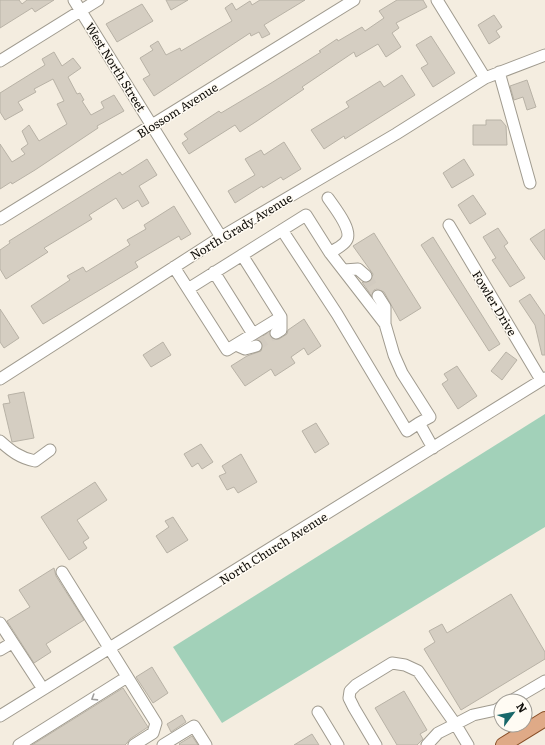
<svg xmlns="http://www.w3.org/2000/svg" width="545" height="745" viewBox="0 0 545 745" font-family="Literata,serif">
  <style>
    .green { fill: #a2d1b9 }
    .building { fill: #d5cec2; stroke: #b8b2a6 }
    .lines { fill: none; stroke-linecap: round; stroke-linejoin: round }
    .minor-tunnel { stroke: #d2cbc0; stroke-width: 11; stroke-dasharray: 11 5.5; stroke-linecap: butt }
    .minor-casing { stroke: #a09b8f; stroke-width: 13 }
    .major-casing { stroke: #884e27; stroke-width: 16 }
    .minor { stroke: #fff; stroke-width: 11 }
    .major { stroke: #dfaa87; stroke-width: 14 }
    .oneway { stroke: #9f9e9d }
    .labels { text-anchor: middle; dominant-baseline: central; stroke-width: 3; stroke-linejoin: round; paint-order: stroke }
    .street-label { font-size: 12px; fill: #0f0d09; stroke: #fffbf3 }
  </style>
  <rect width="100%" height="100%" fill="#f4ede0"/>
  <path class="green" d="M545 414V527L222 723 173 647Z"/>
  <path class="building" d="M0 0H19L22 4 27 0H54L35 12 32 8 0 28Z
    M166 0H188L171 10Z
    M260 0H305L264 25 270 34 262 38 259 32 251 36 250 33 154 96 143 79 150 75 140 58 153 50 150 46 158 41 166 55 180 48 181 51 232 21 225 8 232 3 236 10 250 1 252 5Z
    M397 0H423L427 7 396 23 399 28 392 33 401 47 386 57 378 44 356 57 354 52 302 87 304 89 257 121 240 132 235 125 189 154 182 143 188 139 184 134 219 111 221 113 268 85 321 52 319 51 337 39 338 41 362 27 365 31 384 18 379 11Z
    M142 4 153 21 117 42 106 24Z
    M494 15 502 27 496 31 500 37 489 44 478 25Z
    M431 36 455 73 433 87 421 68 428 64 416 45Z
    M54 52 62 66 73 58 81 68 68 77 77 94 80 93 84 100 82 101 91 115 104 108 101 102 114 95 124 111 97 126 98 128 35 170 12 184 11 182 0 189V144L12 162 25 154 21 149 28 144 22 131 29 125 39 141 67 124 57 104 64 101 53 79 34 89 36 92 18 102 23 110 5 120 0 112V93L45 65 42 59Z
    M402 75 415 95 345 139 344 136 324 149 311 130 349 107 346 102 380 81 384 87Z
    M527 80 536 107 527 110 523 97 514 100 510 86Z
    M486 120H501L506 126 507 145H473V125H486Z
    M284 142 301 169 283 180 281 177 263 188 262 186 235 203 228 191 255 175 245 159 261 150 264 155Z
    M147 159 157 175 139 186 149 203 142 207 138 200 123 209 116 198 89 215 92 219 44 248 48 252 6 279 0 269V250L10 243 9 241 120 172 122 175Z
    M464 159 474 175 452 188 443 173Z
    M473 195 486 214 470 224 458 205Z
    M174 206 191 234 181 240 179 236 135 262 138 267 43 324 31 306 70 280 67 276 83 267 86 272 130 245 127 240 146 229 144 225Z
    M498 228 508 243 504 246 525 278 510 287 492 260 496 258 483 237Z
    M545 229V260L530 239Z
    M374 233 421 308 400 321 384 292 377 289 374 290 371 295 362 282 368 283 371 281 373 274 353 246Z
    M433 237 500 344 489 351 421 245Z
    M530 294 545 316V355H542L535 325 519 301Z
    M0 309 19 338 4 348 0 342Z
    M304 319 321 346 308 355 304 348 291 357 295 363 275 376 271 369 245 386 231 366 247 356 261 351 263 344 258 339 269 332 272 339H279L287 334 288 330Z
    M163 342 171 355 151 367 143 355Z
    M506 352 517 360 502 380 491 371Z
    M457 366 477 396 458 409 442 384 448 380 444 374Z
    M24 392 34 438 12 442 3 404 10 403 8 395Z
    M316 423 329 444 315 453 302 431Z
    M201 444 213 462 202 469 198 463 192 467 184 454Z
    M241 454 257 482 238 493 234 487 227 490 219 476 226 473 222 466Z
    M95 482 107 500 77 520 89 538 83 542 87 548 69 560 41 517Z
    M173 517 188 540 167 553 156 536 169 527 165 521Z
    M54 568 56 576 84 620 46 644 51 652 34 663 7 621 30 607 19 590Z
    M511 594 545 652V659L461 710 424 649 435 642 429 631 442 624 447 633Z
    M152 667 168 693 153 703 136 677Z
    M123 688 148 727 130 739 127 743 125 745H32Z
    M404 691 427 730 420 734 423 739 417 745H397L375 708Z
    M182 715 186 722 171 732 167 724Z
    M312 734 319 745H294Z
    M192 736 198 745H180L179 744Z"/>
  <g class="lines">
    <path class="minor-tunnel" d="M366 276 378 296
      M256 346 276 333"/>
    <defs>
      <path id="minor" d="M74 0 221 237
        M437 0 485 78
        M0 61 98 0
        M499 72 530 183
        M328 198C334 207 354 231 346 241 343 246 335 249 330 253
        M0 219 354 0
        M449 225 541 380
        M282 230 337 314 407 431 419 423
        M174 267 188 289 306 215 330 253 385 324 394 355 402 373 430 417 419 423 433 448
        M344 270 358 269 366 276
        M214 272 253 334
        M188 289 227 350 281 317 242 255
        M378 296 385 307V324
        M276 333 281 330V317
        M236 345 245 349 256 346
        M0 379 221 237 396 134 485 78 545 55
        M0 441C11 451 20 458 35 461L50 450
        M62 572 156 723 153 733 134 745
        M0 623 43 689
        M0 650 12 643
        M511 701 545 681
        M318 712 338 745
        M0 716 545 378
        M19 745 127 677
        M163 745 194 726 206 745
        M376 745 354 708 349 698 350 691 356 685 392 663 405 665 418 671 456 725 468 745
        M427 745 438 733 448 728 473 715 496 710 501 707"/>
      <path id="major" d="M503 745 545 719"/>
    </defs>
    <use href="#minor" class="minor-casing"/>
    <use href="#major" class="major-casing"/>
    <use href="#minor" class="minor"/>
    <use href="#major" class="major"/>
  </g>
  <defs><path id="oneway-chevron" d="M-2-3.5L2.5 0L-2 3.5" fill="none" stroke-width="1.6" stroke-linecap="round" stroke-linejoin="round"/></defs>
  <use class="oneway" href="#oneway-chevron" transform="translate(94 698) rotate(148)"/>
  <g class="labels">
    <g class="street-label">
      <text transform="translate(116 67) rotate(58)">West North Street</text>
      <text transform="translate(177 110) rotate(-32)">Blossom Avenue</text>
      <text transform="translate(241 226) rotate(-31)">North Grady Avenue</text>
      <text transform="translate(495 303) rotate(59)">Fowler Drive</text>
      <text transform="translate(273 548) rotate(-32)">North Church Avenue</text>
    </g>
  </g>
  <g transform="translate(513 713) rotate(58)"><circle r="19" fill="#fffbf3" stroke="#9f9c95"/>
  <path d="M0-3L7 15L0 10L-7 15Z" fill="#186769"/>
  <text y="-6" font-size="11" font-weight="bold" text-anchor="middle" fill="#0f0d09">N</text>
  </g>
</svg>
